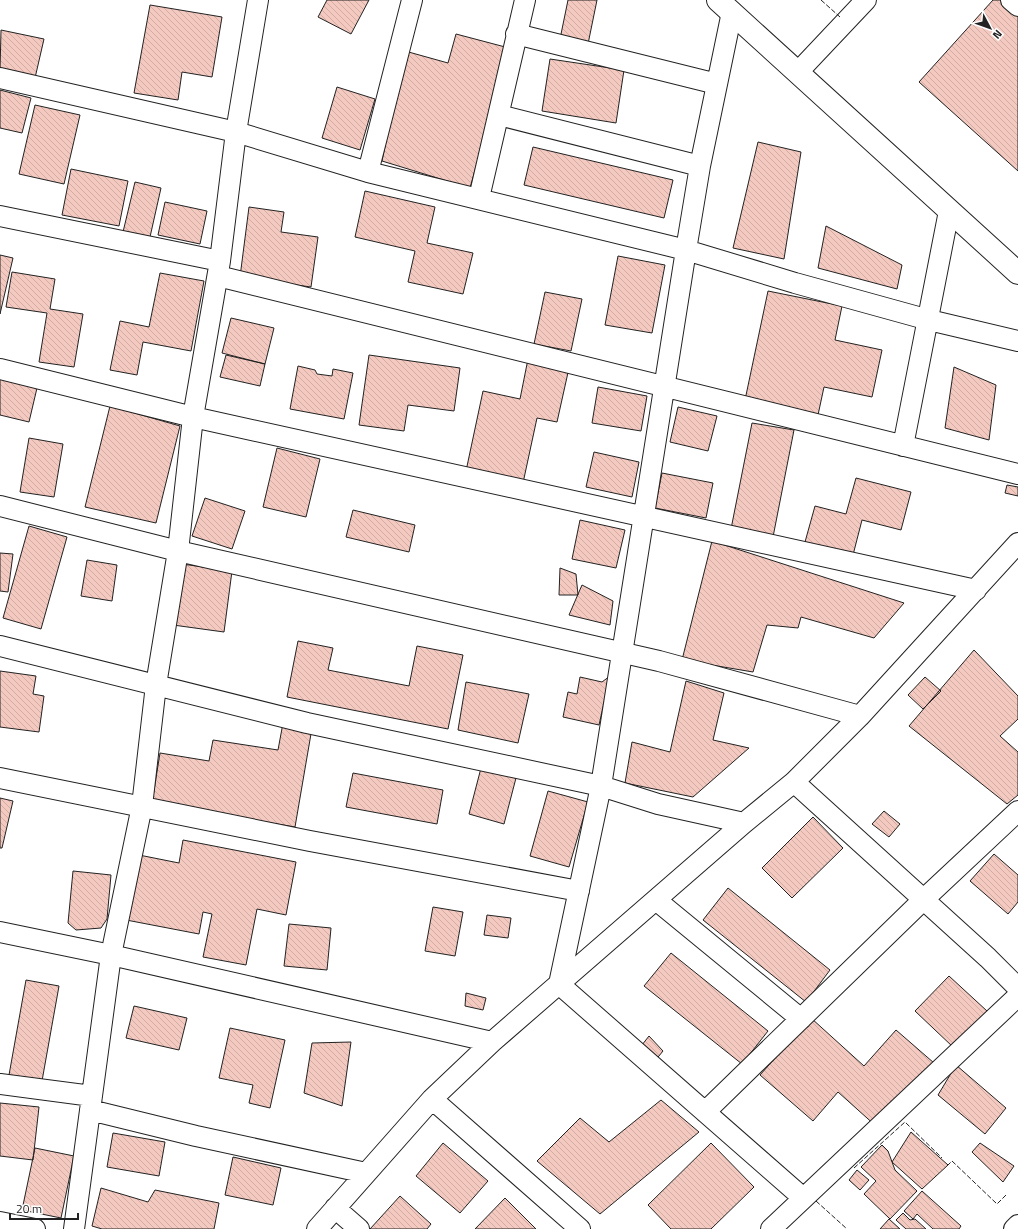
<svg xmlns="http://www.w3.org/2000/svg" width="1018" height="1229" viewBox="0 0 1018 1229" font-family="'Titillium Web',sans-serif">
  <style>
    .building { fill: url(#building-back-hatch); stroke: #222 }
    .lines { fill: none; stroke-linecap: round; stroke-linejoin: round }
    .minor-casing { stroke: #222; stroke-width: 22 }
    .tertiary-casing { stroke: #222; stroke-width: 24 }
    .minor { stroke: #fff; stroke-width: 20 }
    .tertiary { stroke: #fff; stroke-width: 22 }
    .fence { stroke: #222; stroke-width: 1; stroke-dasharray: 5 2; stroke-linecap: butt }
  </style>
  <defs>
    <pattern id="building-back-hatch" width="6" height="6" patternUnits="userSpaceOnUse"><rect width="6" height="6" fill="#f3c9c0"/><path d="M-1 5l2 2M0 0l6 6M5-1l2 2" fill="none" stroke="#d0aca5"/></pattern>
  </defs>
  <rect width="100%" height="100%" fill="#fff"/>
  <path class="building" d="M327 0H369L351 34 318 17Z
    M568 0H597L588 44 560 39Z
    M993 0H1009L1018 8V171L919 82Z
    M150 5 222 17 212 77 182 72 178 100 134 93Z
    M1 30 44 39 35 78 0 71Z
    M456 34 509 48 470 188 382 161 405 51 448 63Z
    M550 59 624 70 616 123 542 111Z
    M337 87 375 99 360 150 322 138Z
    M0 90 31 98 22 133 0 128Z
    M35 105 80 115 64 184 19 174Z
    M758 142 801 152 784 259 733 248Z
    M533 147 673 180 664 218 524 185Z
    M71 169 128 181 119 226 62 215Z
    M135 182 161 188 150 237 123 232Z
    M365 191 435 207 427 243 473 253 463 294 408 282 415 251 355 237Z
    M165 202 207 211 200 244 158 235Z
    M249 207 284 212 281 232 318 237 311 287 240 277Z
    M826 226 902 265 897 289 818 268Z
    M0 255 13 258 0 314Z
    M618 256 665 265 652 333 605 325Z
    M12 272 55 279 50 309 83 314 74 367 39 362 47 313 6 307Z
    M160 273 204 281 191 351 143 342 137 375 110 370 120 321 149 327Z
    M768 291 842 306 835 340 882 350 872 397 824 387 818 415 745 400Z
    M545 292 582 299 571 351 534 344Z
    M231 318 274 328 265 364 222 353Z
    M226 355 265 364 260 386 220 377Z
    M369 355 460 368 454 411 408 405 404 431 359 425Z
    M528 359 569 368 557 422 537 418 523 483 466 471 483 391 520 399Z
    M298 366 315 370 317 374 332 376 333 369 353 373 344 419 290 409Z
    M954 367 996 385 989 440 945 428Z
    M0 379 37 388 29 422 0 415Z
    M598 387 647 396 641 431 592 423Z
    M110 406 180 426 156 523 85 507Z
    M678 407 717 416 708 451 670 442Z
    M752 423 794 430 773 537 731 529Z
    M29 438 63 444 54 497 20 492Z
    M277 448 320 459 306 517 263 507Z
    M594 452 639 462 632 497 586 487Z
    M662 473 713 483 706 518 655 508Z
    M856 478 911 492 901 530 862 520 853 555 805 542 815 506 846 514Z
    M1007 485 1018 487V496L1005 493Z
    M205 498 245 511 232 549 192 536Z
    M353 510 415 525 409 552 346 537Z
    M580 520 625 530 616 568 572 559Z
    M29 526 67 537 41 629 3 618Z
    M712 541 904 603 874 638 801 617 798 628 767 625 753 672 682 660Z
    M0 553 13 554 8 592 0 591Z
    M87 560 117 565 112 601 81 596Z
    M182 564 232 571 224 632 173 625Z
    M560 568 576 574 578 595H559Z
    M582 585 613 601 610 625 569 615Z
    M298 641 333 648 328 670 409 686 417 646 463 655 448 729 287 697Z
    M974 650 1018 696V719L1000 736 1018 752V795L1007 804 909 726Z
    M0 671 36 676 33 694 44 696 39 732 0 727Z
    M610 676 599 725 563 717 568 692 577 694 580 677 602 682Z
    M925 677 941 691 923 709 908 695Z
    M686 681 724 693 713 740 749 748 693 797 625 783 632 742 670 752Z
    M466 682 529 694 518 743 458 730Z
    M283 723 312 728 295 827 152 803 160 753 209 761 213 740 278 750Z
    M481 768 516 778 504 824 469 814Z
    M353 773 443 790 437 824 346 807Z
    M548 791 588 802 569 867 530 856Z
    M0 798 13 801 2 848H0Z
    M884 811 900 824 889 837 872 824Z
    M813 817 843 848 792 898 762 868Z
    M183 840 296 862 286 915 257 909 246 965 203 957 212 914 203 912 199 934 121 919 134 854 179 863Z
    M994 854 1018 875V902L1008 914 970 881Z
    M73 871 111 875 107 919 101 928 76 930 68 923Z
    M728 888 830 970 806 1002 703 920Z
    M433 907 463 912 455 956 425 951Z
    M487 915 511 918 508 938 484 935Z
    M289 924 331 928 327 970 284 966Z
    M671 953 768 1031 742 1064 644 986Z
    M949 976 987 1011 953 1047 915 1011Z
    M26 980 59 986 42 1081 9 1075Z
    M466 993 486 998 483 1010 465 1006Z
    M134 1006 187 1018 179 1050 126 1038Z
    M811 1018 864 1066 896 1030 934 1063 877 1127 838 1092 813 1121 760 1075Z
    M230 1028 285 1040 270 1108 249 1103 253 1085 219 1078Z
    M649 1036 663 1051 654 1062 638 1050Z
    M351 1042 342 1106 304 1093 312 1043Z
    M956 1065 1006 1108 985 1134 938 1095Z
    M661 1100 699 1132 600 1214 537 1161 580 1118 609 1142Z
    M0 1103 39 1107 33 1160 0 1156Z
    M911 1132 948 1165 922 1189 892 1162Z
    M113 1133 165 1142 159 1176 107 1167Z
    M443 1143 488 1181 460 1213 416 1176Z
    M711 1143 754 1187 711 1229H671L648 1205Z
    M980 1143 1014 1166 1003 1182 972 1152Z
    M882 1145 888 1151 895 1170 917 1191 890 1219 864 1194 876 1181 861 1167Z
    M35 1148 74 1156 61 1218 22 1210Z
    M233 1157 281 1168 273 1205 225 1195Z
    M857 1170 869 1180 860 1190 849 1180Z
    M101 1188 148 1202 155 1190 219 1203 214 1229H102L92 1226Z
    M922 1191 961 1226 959 1229H933L917 1214 913 1219 904 1211Z
    M400 1196 431 1224 427 1229H370Z
    M505 1198 536 1229H475Z
    M903 1213 910 1220 915 1219 926 1229H906L896 1220Z
    M889 1219 900 1229H880Z"/>
  <g class="lines">
    <defs>
      <path id="minor" d="M1011 0 1018 6
        M732 12 700 166 686 250 601 786 559 984 802 1197
        M516 34 717 84
        M798 72 866 0
        M0 78 236 132 368 172 686 250 795 283 929 320 1018 341
        M499 115 700 166
        M368 172 412 0
        M479 198 525 0
        M0 216 220 261
        M218 276 1018 474
        M0 369 193 417 976 590
        M903 446 949 211
        M0 506 178 551 659 661 860 716
        M0 646 307 723 601 786 658 804 744 823
        M0 778 310 841 579 891
        M794 782 988 958 1018 988
        M656 900 801 1019
        M0 932 111 955 492 1042
        M0 1084 92 1096
        M432 1099 580 1229
        M90 1110 196 1136 366 1173
        M705 1112 923 900 1018 811
        M335 1208 359 1229
        M0 1222 35 1229
        M74 1229 111 955 142 806 156 685 178 551 193 417 220 261 236 132 258 0
        M317 1229 432 1099 492 1042 744 823 794 782 860 716 1018 543
        M771 1229 1018 996
        M1014 1229 1018 1225"/>
      <path id="tertiary" d="M718 0 1018 273"/>
    </defs>
    <use href="#minor" class="minor-casing"/>
    <use href="#tertiary" class="tertiary-casing"/>
    <use href="#minor" class="minor"/>
    <use href="#tertiary" class="tertiary"/>
    <path class="fence" d="M821 0 840 17
      M947 1164 948 1165 952 1161 997 1204 1006 1195
      M854 1168 905 1122 942 1158
      M816 1201 847 1229"/>
  </g>
  <g transform="translate(990 28) rotate(131)" stroke="#ffffff" stroke-width="3" paint-order="stroke">
  <path d="M0-3L7 15L0 10L-7 15Z" fill="#222222"/>
  <text y="-6" font-size="11" font-weight="bold" text-anchor="middle" fill="#222222">N</text>
  </g>
  <path d="M10 1213v6h68v-6" fill="none" stroke="#222222" stroke-width="2"/>
  <text x="16" y="1213" font-size="12" fill="#222222" stroke="#ffffff" stroke-width="3" paint-order="stroke">20 m</text>
</svg>
